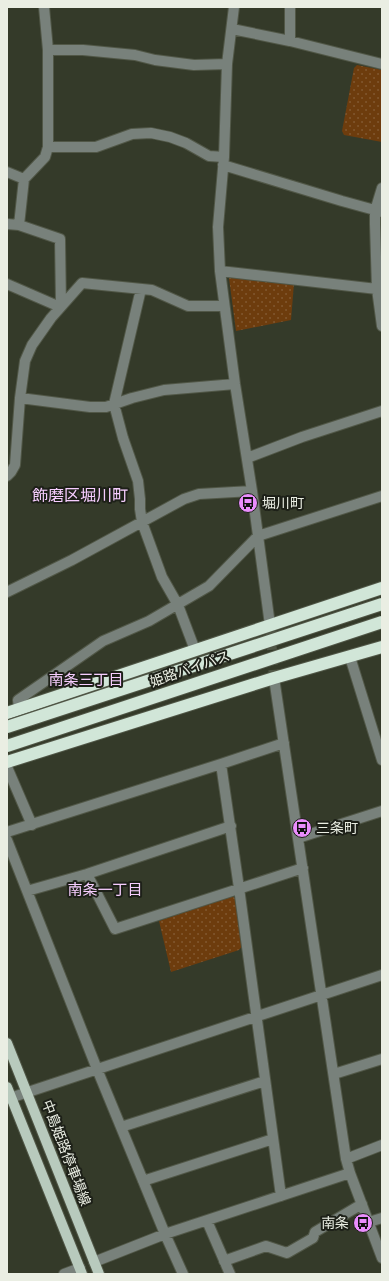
<svg xmlns="http://www.w3.org/2000/svg" width="389" height="1281" viewBox="0 0 389 1281" font-family="'Fira Sans','Noto Sans JP',sans-serif">
  <style>
    .park { fill: url(#park-dots) }
    .lines { fill: none; stroke-linecap: round; stroke-linejoin: round }
    .minor-tunnel { stroke: #4f5545; stroke-width: 10; stroke-dasharray: 10 5; stroke-linecap: butt }
    .minor-casing { stroke: #515747; stroke-width: 12 }
    .major-casing { stroke: #515747; stroke-width: 12 }
    .highway-casing { stroke: #515747; stroke-width: 14 }
    .minor { stroke: #78817b; stroke-width: 10 }
    .major { stroke: #b8cabd; stroke-width: 10 }
    .highway { stroke: #d1e6d8; stroke-width: 12 }
    .highway-bridge-casing { stroke: #515747; stroke-width: 14; stroke-linecap: butt }
    .highway-bridge { stroke: #d1e6d8; stroke-width: 12 }
    .labels { text-anchor: middle; dominant-baseline: central; stroke-width: 4; stroke-linejoin: round; paint-order: stroke }
    .poi-label { font-size: 14px; fill: #eaeee3; stroke: #1d2018; text-anchor: start }
    .street-label { font-size: 14px; fill: #eaeee3; stroke: #1d2018 }
    .neighbourhood-label { font-size: 15px; fill: #f6cdfe; stroke: #1d2018 }
    .quarter-label { font-size: 16px; fill: #f6cdfe; stroke: #1d2018 }
  </style>
  <defs>
    <pattern id="park-dots" width="8" height="8" patternUnits="userSpaceOnUse"><rect width="8" height="8" fill="#6d3c0d"/><path d="M2 2h.1M6 6h.1" fill="none" stroke="#825830" stroke-width="1.8" stroke-linecap="round"/></pattern>
  </defs>
  <rect width="100%" height="100%" fill="#343a29"/>
  <path class="park" d="M357 65 382 70V142L344 135 342 131 354 68Z
    M234 276 294 283 291 320 236 331 229 278Z
    M231 896 237 899 243 945 239 950 171 972 159 921Z"/>
  <g class="lines">
    <path class="minor-tunnel" d="M270 625 274 678"/>
    <defs>
      <path id="minor" d="M234 7 227 64 224 157 218 227 220 271 235 384 252 491 270 625
        M290 7V41
        M232 29 290 41 382 64
        M48 50H83L135 55 155 60 194 65 227 64
        M48 147H96L132 134 151 133 170 137 186 143 209 156 224 157
        M223 165 342 201 382 212
        M7 172 24 179
        M382 188 375 211V224L377 289 382 326
        M7 224 19 225 60 239 61 306
        M19 225 24 179 45 157 48 147V50L44 7
        M220 271 377 289
        M7 284 60 307
        M141 289 114 404 123 438 138 481 140 499V509L142 522 162 577 178 605 195 650
        M20 398 90 407H106L132 398 164 390 235 384
        M247 458 302 437 382 411
        M7 476 11 472 15 465 20 398 25 361 32 345 51 318 82 283 152 290 188 306H224
        M7 592 72 560 184 499 199 494 252 491
        M350 657 382 760
        M274 678 346 1159 350 1173 382 1258
        M19 708 18 700 103 641 149 621 209 586 258 536 382 496
        M221 764 239 888 281 1196
        M7 767 32 825
        M7 832 221 764 284 743
        M298 838 382 811
        M7 840 97 1069 165 1234 183 1274
        M87 874 115 929 303 868
        M27 891 87 874 231 826
        M334 1074 382 1059
        M7 1099 382 975
        M121 1127 265 1081
        M346 1159 382 1145
        M143 1181 273 1139
        M207 1221 230 1274
        M369 1222 382 1218
        M224 1261 266 1246 287 1253 313 1238 315 1232 362 1204
        M94 1262 165 1234 350 1173
        M64 1274 80 1268"/>
      <path id="major" d="M7 1043 99 1274
        M7 1087 82 1274"/>
      <path id="highway" d="M7 713 382 588
        M7 762 274 678 382 647"/>
    </defs>
    <use href="#minor" class="minor-casing"/>
    <use href="#major" class="major-casing"/>
    <use href="#highway" class="highway-casing"/>
    <use href="#minor" class="minor"/>
    <use href="#major" class="major"/>
    <use href="#highway" class="highway"/>
    <defs>
      <path id="highway-bridge" d="M7 727 382 604
        M7 746 382 622"/>
    </defs>
    <use href="#highway-bridge" class="highway-bridge-casing"/>
    <use href="#highway-bridge" class="highway-bridge"/>
  </g>
  <defs>
    <symbol id="bus-disc" viewBox="-11 -11 22 22"><circle r="9.5" fill="#ea8dfd" stroke="#1d2018"/><path d="M-5-6H5V4H4V6H2V4H-2V6H-4V4H-5ZM-3.5-4V0h7V-4ZM-3.5 1.2v1.5H-2V1.2ZM2 1.2v1.5H3.5V1.2Z" fill="#111"/></symbol>
  </defs>
  <g fill-rule="evenodd">
    <use href="#bus-disc" x="237" y="492" width="22" height="22"/>
    <use href="#bus-disc" x="291" y="817" width="22" height="22"/>
    <use href="#bus-disc" x="352" y="1212" width="22" height="22"/>
  </g>
  <g class="labels">
    <g class="poi-label">
      <text x="262" y="503">堀川町</text>
      <text x="316" y="828">三条町</text>
      <text x="349" y="1223" text-anchor="end">南条</text>
    </g>
    <g class="street-label">
      <text transform="translate(190 669) rotate(-19)">姫路バイパス</text>
      <text transform="translate(66 1153) rotate(69)">中島姫路停車場線</text>
    </g>
    <g class="neighbourhood-label">
      <text x="86" y="680">南条三丁目</text>
      <text x="105" y="890">南条一丁目</text>
    </g>
    <g class="quarter-label">
      <text x="80" y="495">飾磨区堀川町</text>
    </g>
  </g>
  <rect width="389" height="1281" fill="none" stroke="#eaeee3" stroke-width="16"/>
</svg>
